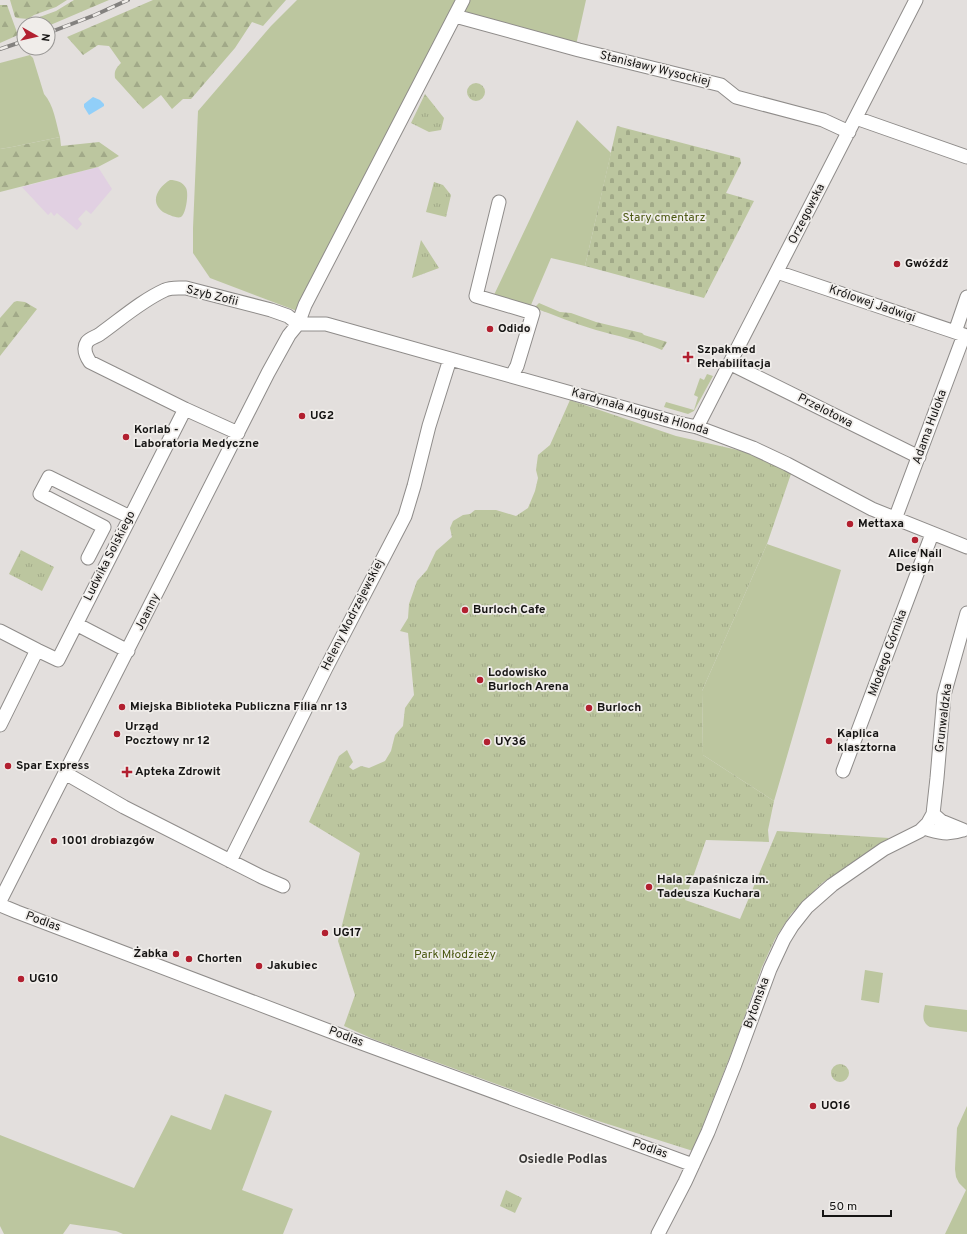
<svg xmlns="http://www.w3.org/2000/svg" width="967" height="1234" viewBox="0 0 967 1234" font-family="Overpass,sans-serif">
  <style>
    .commercial { fill: #e1d0e2 }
    .green { fill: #bcc69f }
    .forest { fill: url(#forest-firs) }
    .cemetery { fill: url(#cemetery-stones) }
    .park { fill: url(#park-tufts) }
    .water { fill: #91cff9 }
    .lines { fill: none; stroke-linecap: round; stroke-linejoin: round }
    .minor-casing { stroke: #8f8c8a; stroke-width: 15 }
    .minor { stroke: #fff; stroke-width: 13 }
    .rail-casing { stroke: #83817f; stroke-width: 4 }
    .rail { stroke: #f0edea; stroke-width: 2.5; stroke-dasharray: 8; stroke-linecap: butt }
    .poi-dot { fill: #b22030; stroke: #f0edea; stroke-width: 1.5 }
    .labels { text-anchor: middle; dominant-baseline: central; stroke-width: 3.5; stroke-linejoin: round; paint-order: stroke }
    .street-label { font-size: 12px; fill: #151413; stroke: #f0edea }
    .park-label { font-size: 12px; fill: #4b5812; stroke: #f0edea }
    .poi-label { font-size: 12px; font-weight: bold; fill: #151413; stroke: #f0edea; text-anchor: start }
    .neighbourhood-label { font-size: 13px; font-weight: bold; fill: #393735; stroke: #f0edea }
  </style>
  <defs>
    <pattern id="forest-firs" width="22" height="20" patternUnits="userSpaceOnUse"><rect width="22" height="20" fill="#bcc69f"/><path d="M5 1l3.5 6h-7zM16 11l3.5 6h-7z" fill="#a1a988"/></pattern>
    <pattern id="cemetery-stones" width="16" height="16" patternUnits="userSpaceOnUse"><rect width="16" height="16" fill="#bcc69f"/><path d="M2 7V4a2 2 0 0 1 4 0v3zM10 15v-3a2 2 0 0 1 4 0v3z" fill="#a1a988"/></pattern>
    <pattern id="park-tufts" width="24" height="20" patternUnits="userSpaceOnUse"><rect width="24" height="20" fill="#bcc69f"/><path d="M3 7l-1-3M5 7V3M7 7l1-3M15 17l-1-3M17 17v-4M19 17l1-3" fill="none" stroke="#a1a988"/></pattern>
  </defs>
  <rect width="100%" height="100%" fill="#e3dfdd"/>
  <path class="commercial" d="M98 167 112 189 91 214 86 210 78 219 82 224 77 230 57 213 54 216 51 212 48 215 22 187Z"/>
  <path class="green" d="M297 0H586L576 45 522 27 451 9 297 311 210 278 193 253V228L198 111 271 26Z
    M0 5H2V33H0Z
    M30 55 33 58 44 94C54 105 56 123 60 137L12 147 0 149V63Z
    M577 120 611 153 585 266 551 258 531 305 493 297Z
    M170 180C176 180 183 182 186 188 189 193 186 214 181 217 177 219 167 214 163 212 149 202 158 187 170 180Z
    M707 374 713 376 694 411 688 414 664 407 666 402 694 410 698 397 694 395 700 378 704 380Z
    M767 544 841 570 774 801 703 755 702 691Z
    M865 970 883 973 879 1003 861 1000Z
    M925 1005 967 1010V1032L930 1027C921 1022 923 1014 925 1005Z
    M225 1094 272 1111 242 1190 293 1209 283 1234H123L116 1231 70 1224 63 1234H4L0 1226V1135L134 1188 171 1115 211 1130Z
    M967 1106V1234H945L966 1190 959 1183 956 1177 955 1169 957 1128Z"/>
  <path class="forest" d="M10 0H67L56 7 34 15 28 19 17 18 15 17Z
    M74 0H109L48 26V24H29L37 18 56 11Z
    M153 0H286L263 26 252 22 235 48 191 99H183L172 109 161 95 143 109 115 78C114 71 116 68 121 63L109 46 98 45 83 55 67 37Z
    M2 5H7L18 35 0 43V33H2Z
    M60 137 61 146 99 142 119 156 98 167 0 192V149L12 147Z
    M17 301 25 302 37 309 0 356V318L14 302Z
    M539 303 560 312 571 313 596 322 642 333 644 335 667 342 662 350C641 341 618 336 596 330 575 324 555 315 534 308Z"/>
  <path class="cemetery" d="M617 126 740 158 741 163 726 193 754 201 704 298 585 266Z"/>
  <path class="park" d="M467 92a9 9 0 1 1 18 0a9 9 0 1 1-18 0Z
    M425 94 444 118 441 130 429 132 411 123Z
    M434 182 443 185 451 195 446 217 426 212Z
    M421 240 439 268 412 278Z
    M570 400 676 436 751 453 792 471 767 544 702 691 703 755 774 801 768 830 769 842 706 840 685 900 740 919 777 831 889 838 822 883 791 914 775 939 762 967 736 1041 693 1151 595 1120 373 1039 344 1026 355 995 338 941 360 853 309 822 339 756 347 750 353 762 349 767 353 770 361 766 369 768 385 761 391 751 395 735 403 726 405 708 414 695 408 633 400 631 408 618 409 604 417 581 427 570 436 551 452 537 450 528 453 521 463 515 470 514 475 510H496L516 516 528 508 535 491 538 478 536 470 538 455 550 445Z
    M21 550 54 567 42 591 9 574Z
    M831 1073a9 9 0 1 1 18 0a9 9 0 1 1-18 0Z
    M506 1190 522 1198 515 1213 500 1206Z"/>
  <path class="water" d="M93 97 100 100 104 104V106L89 115 84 107V104Z"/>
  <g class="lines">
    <defs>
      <path id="minor" d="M455 16 579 50 721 85 736 97 823 120 849 132
        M856 118 967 157
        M499 202 476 296 533 313 517 366 512 375
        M777 272 967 336
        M298 324H326L678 423 697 427 753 448 787 464 872 509 967 547
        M955 332 967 297
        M731 364 919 457
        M697 427 916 0
        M238 433 185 409 90 362C86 356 83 348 87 342 90 338 96 337 100 334 121 319 141 301 165 290 171 287 179 288 186 288L271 310 288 316 298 324
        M895 519 964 335
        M88 558 104 527 40 494 49 477 130 517
        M76 624 128 651
        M0 631 37 650
        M0 725 37 650 58 660 185 409
        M843 771 932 534
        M65 773 124 807 262 877 283 886
        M933 814 941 821 963 830
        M924 828C938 833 949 835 963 830
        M230 861 326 668 405 516 414 486 429 426 450 359
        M0 901 268 373 289 335 298 324 305 305 463 0
        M0 905 17 912 345 1037 693 1165
        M658 1234 685 1182 708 1132 735 1064 770 969 784 939 792 926 807 907 832 885 884 849 920 831 928 823 933 814 937 778 944 695 967 613"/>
    </defs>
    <use href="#minor" class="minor-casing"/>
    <use href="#minor" class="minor"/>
    <defs>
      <path id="rail" d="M48 33 95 15 128 0
        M0 49 24 41"/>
    </defs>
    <use href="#rail" class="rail-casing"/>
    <use href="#rail" class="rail"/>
  </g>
  <g class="poi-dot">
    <circle cx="897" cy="264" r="4"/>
    <circle cx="490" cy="329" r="4"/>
    <path d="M686 351h4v4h4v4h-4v4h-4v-4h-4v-4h4z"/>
    <circle cx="302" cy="416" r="4"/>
    <circle cx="126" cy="437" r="4"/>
    <circle cx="850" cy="524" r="4"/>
    <circle cx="915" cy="540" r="4"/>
    <circle cx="465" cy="610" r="4"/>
    <circle cx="480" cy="680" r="4"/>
    <circle cx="122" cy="707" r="4"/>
    <circle cx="589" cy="708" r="4"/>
    <circle cx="117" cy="734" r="4"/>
    <circle cx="829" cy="741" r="4"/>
    <circle cx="487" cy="742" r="4"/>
    <circle cx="8" cy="766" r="4"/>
    <path d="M125 766h4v4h4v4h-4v4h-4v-4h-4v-4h4z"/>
    <circle cx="54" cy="841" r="4"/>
    <circle cx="649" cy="887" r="4"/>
    <circle cx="325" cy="933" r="4"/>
    <circle cx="176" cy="954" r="4"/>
    <circle cx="189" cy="959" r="4"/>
    <circle cx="259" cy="966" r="4"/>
    <circle cx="21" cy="979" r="4"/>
    <circle cx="813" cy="1106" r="4"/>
  </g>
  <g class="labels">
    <g class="street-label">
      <text transform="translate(655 69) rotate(14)">Stanisławy Wysockiej</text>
      <text transform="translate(807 214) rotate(-63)">Orzegowska</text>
      <text transform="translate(212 296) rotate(14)">Szyb Zofii</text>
      <text transform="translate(872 304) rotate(19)">Królowej Jadwigi</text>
      <text transform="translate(825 411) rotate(27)">Przelotowa</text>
      <text transform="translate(640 412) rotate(16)">Kardynała Augusta Hlonda</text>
      <text transform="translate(930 427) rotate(-70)">Adama Huloka</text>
      <text transform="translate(110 556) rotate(-63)">Ludwika Solskiego</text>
      <text transform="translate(148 612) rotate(-63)">Joanny</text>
      <text transform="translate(353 615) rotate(-63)">Heleny Modrzejewskiej</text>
      <text transform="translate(888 653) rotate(-70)">Młodego Górnika</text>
      <text transform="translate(944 718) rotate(-83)">Grunwaldzka</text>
      <text transform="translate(43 922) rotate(20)">Podlas</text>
      <text transform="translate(757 1003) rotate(-70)">Bytomska</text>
      <text transform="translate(346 1037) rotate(21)">Podlas</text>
      <text transform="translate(650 1149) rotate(19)">Podlas</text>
    </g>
    <g class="park-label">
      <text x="664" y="218">Stary cmentarz</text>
      <text x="455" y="955">Park Młodzieży</text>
    </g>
    <g class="poi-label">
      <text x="905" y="264">Gwóźdź</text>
      <text x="498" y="329">Odido</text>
      <text x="697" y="350">Szpakmed<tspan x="697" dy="14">Rehabilitacja</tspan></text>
      <text x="310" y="416">UG2</text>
      <text x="134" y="430">Korlab -<tspan x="134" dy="14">Laboratoria Medyczne</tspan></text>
      <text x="858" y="524">Mettaxa</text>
      <text x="915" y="554" text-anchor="middle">Alice Nail<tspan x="915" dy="14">Design</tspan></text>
      <text x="473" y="610">Burloch Cafe</text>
      <text x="488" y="673">Lodowisko<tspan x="488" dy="14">Burloch Arena</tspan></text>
      <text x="130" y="707">Miejska Biblioteka Publiczna Filia nr 13</text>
      <text x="597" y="708">Burloch</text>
      <text x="125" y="727">Urząd<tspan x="125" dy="14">Pocztowy nr 12</tspan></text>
      <text x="837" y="734">Kaplica<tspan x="837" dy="14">klasztorna</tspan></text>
      <text x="495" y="742">UY36</text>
      <text x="16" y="766">Spar Express</text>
      <text x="135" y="772">Apteka Zdrowit</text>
      <text x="62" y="841">1001 drobiazgów</text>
      <text x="657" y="880">Hala zapaśnicza im.<tspan x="657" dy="14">Tadeusza Kuchara</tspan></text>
      <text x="333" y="933">UG17</text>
      <text x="168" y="954" text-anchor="end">Żabka</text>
      <text x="197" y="959">Chorten</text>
      <text x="267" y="966">Jakubiec</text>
      <text x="29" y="979">UG10</text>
      <text x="821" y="1106">UO16</text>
    </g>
    <g class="neighbourhood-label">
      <text x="563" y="1160">Osiedle Podlas</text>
    </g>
  </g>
  <g transform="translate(36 36) rotate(98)"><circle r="19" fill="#f0edea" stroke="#989694"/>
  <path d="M0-3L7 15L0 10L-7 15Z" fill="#b22030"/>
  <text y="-6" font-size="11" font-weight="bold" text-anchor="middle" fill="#151413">N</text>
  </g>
  <path d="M823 1210v6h68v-6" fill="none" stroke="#151413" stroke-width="2"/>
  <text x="829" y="1210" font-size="12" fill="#151413" stroke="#f0edea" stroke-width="3" paint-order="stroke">50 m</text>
</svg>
